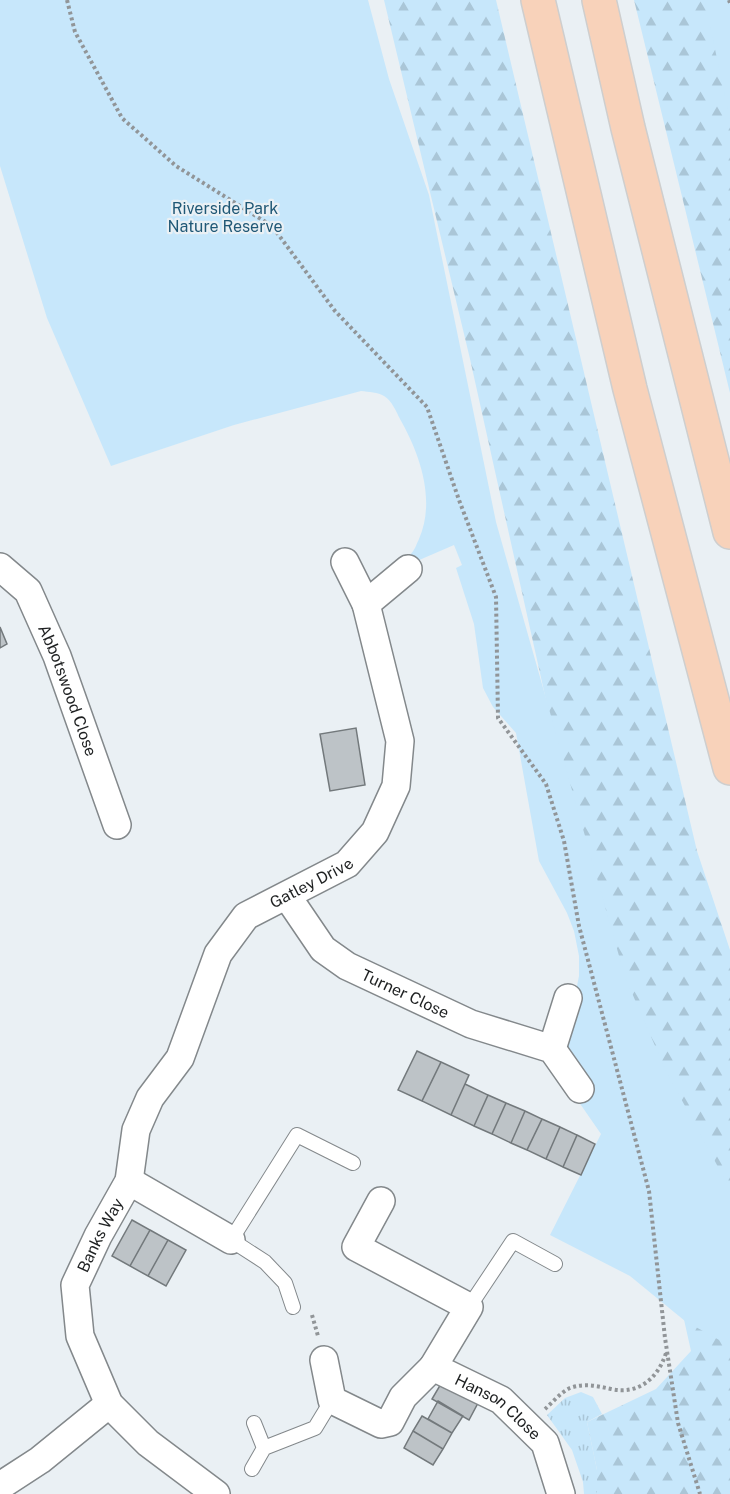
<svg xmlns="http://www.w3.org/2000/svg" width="730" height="1494" viewBox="0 0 730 1494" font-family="'Public Sans',sans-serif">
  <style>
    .grass { fill: url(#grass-tufts) }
    .forest { fill: url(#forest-firs) }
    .park { fill: #c7e7fb }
    .building { fill: #bdc3c7; stroke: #73797c; stroke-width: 1.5 }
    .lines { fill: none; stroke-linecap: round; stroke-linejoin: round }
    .service-casing { stroke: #83888b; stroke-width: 16 }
    .minor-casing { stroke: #83888b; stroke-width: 30 }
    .trunk-casing { stroke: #cecece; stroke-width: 36 }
    .path { stroke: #919598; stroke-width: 4; stroke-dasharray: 3 3; stroke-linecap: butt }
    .service { stroke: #fff; stroke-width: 14 }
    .minor { stroke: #fff; stroke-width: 27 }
    .trunk { stroke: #f8d2ba; stroke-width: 33 }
    .labels { text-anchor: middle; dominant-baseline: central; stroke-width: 4.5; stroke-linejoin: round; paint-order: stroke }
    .park-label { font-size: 16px; fill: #205876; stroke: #eaf0f4 }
    .street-label { font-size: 16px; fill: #1e2021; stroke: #eaf0f4 }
  </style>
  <defs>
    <pattern id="grass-tufts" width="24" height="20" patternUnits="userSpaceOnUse" patternTransform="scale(1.5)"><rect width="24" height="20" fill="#c7e7fb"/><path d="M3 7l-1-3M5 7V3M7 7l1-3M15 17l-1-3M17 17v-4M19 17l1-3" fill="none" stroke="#aac6d7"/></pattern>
    <pattern id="forest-firs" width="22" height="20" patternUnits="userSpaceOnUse" patternTransform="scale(1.5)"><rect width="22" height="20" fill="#c7e7fb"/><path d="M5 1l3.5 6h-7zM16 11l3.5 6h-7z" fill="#aac6d7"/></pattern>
  </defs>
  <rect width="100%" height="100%" fill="#eaf0f4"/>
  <path class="grass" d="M581 1392 593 1397 602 1414 587 1422 597 1470V1494H584L583 1482 572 1450 547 1415 565 1398Z"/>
  <path class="forest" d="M384 0H496L697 851 730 950V1494H597V1470L587 1422 656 1389 691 1351 470 359Z
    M634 0H730V393Z"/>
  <path class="park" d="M0 0H368L389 79 429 195 496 522 625 977 666 1071 730 1189V1346L685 1321 630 1276 550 1235 601 1134 565 1082 559 1043 571 992 577 986 579 976V956L574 931 567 913 539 861 516 733 493 707 483 688 474 624 456 568 462 565 454 545 417 561 410 555C415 550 416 545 419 539 436 500 420 454 400 419 396 411 392 401 384 396 378 392 369 392 361 391L234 425 111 466 47 318 0 166Z
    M704 0H730V120L705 2Z"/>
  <path class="building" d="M0 627 7 644 0 648Z
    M356 728 365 785 330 791 320 734Z
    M417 1051 441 1062 422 1101 398 1090Z
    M441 1062 469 1075 451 1115 422 1101Z
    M465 1084 488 1095 474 1126 451 1115Z
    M488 1095 506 1103 492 1134 474 1126Z
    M506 1103 525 1111 511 1143 492 1134Z
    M525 1111 542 1119 527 1150 511 1143Z
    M542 1119 560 1127 546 1159 527 1150Z
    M560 1127 577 1135 563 1167 546 1159Z
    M577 1135 595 1144 581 1175 563 1167Z
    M132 1220 150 1230 130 1266 112 1256Z
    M150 1230 168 1240 148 1276 130 1266Z
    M168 1240 186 1250 166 1286 148 1276Z
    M442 1382 478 1403 469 1420 432 1399Z
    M438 1401 463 1416 452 1433 428 1419Z
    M422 1416 452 1433 443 1449 413 1431Z
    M413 1431 443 1449 433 1465 404 1448Z"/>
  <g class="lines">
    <defs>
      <path id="service" d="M293 1307 285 1283 265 1262 231 1240 297 1135 353 1163
        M469 1307 513 1241 555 1264
        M254 1423 264 1448
        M252 1469 264 1448 315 1428 332 1400"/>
      <g id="minor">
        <path id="s1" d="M0 567 28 591 57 656 117 825"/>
        <path d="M366 604 408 569"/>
        <path id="s2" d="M287 896 323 949 347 966 471 1024 552 1049 580 1089"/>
        <path d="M552 1049 568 998"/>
        <path d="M129 1181 231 1240"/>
        <path d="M381 1201 356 1247 469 1307 433 1367"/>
        <path id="s3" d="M324 1360 332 1400 381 1424 390 1422 403 1397 433 1367 501 1400 545 1443 561 1494"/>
        <path d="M0 1486 40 1460 109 1404"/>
        <path id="s4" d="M216 1494 148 1443 109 1404 80 1336 75 1285 98 1236 129 1181 136 1130 150 1098 180 1058 218 954 246 916 347 864 375 832 396 786 400 741 366 604 345 562"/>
      </g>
      <path id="trunk" d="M538 0 630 389 730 768
        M599 0 628 128 730 532"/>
    </defs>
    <use href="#service" class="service-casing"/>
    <use href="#minor" class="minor-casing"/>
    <use href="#trunk" class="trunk-casing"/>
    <path class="path" d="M67 0 75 32 122 118 176 166 272 226 335 311 427 407 459 500 496 597 498 718 546 784 564 841 579 926 649 1191 665 1338 678 1423 700 1494
      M729 0 730 3
      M312 1315 318 1336
      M545 1409C552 1403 561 1392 570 1388 584 1383 597 1386 611 1389 639 1395 658 1378 666 1353"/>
    <use href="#service" class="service"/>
    <use href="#minor" class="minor"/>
    <use href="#trunk" class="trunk"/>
  </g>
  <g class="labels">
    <g class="park-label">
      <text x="225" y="208">Riverside Park<tspan x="225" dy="18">Nature Reserve</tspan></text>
    </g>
    <g class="street-label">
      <text stroke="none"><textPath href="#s1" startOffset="144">Abbotswood Close</textPath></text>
      <text stroke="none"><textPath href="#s4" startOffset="750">Gatley Drive</textPath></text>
      <text stroke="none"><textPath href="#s2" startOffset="158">Turner Close</textPath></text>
      <text stroke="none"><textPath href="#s4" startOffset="321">Banks Way</textPath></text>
      <text stroke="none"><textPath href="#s3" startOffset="252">Hanson Close</textPath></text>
    </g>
  </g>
</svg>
